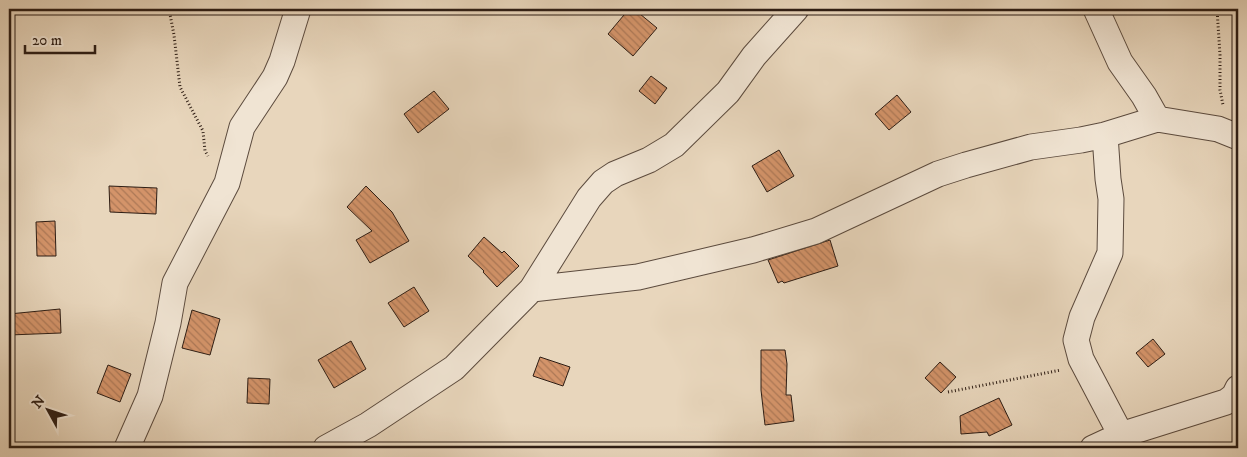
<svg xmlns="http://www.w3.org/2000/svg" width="1247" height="457" viewBox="0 0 1247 457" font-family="'IM FELL DW Pica',serif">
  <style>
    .building { fill: url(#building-back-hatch); stroke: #2d1d14 }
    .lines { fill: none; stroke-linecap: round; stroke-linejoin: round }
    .minor-casing { stroke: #5c4b3e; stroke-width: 27 }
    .path { stroke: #2d1d14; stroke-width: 3; stroke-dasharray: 1 2.5; stroke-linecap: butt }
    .minor { stroke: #f0e4d3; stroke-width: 25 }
  </style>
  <defs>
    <pattern id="building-back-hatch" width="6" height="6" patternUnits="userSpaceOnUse" patternTransform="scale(1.25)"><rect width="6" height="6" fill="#d4946a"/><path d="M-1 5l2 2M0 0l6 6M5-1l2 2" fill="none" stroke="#ac7856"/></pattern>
  </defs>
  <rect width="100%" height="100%" fill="#e8d6bc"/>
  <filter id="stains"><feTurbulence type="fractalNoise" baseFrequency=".004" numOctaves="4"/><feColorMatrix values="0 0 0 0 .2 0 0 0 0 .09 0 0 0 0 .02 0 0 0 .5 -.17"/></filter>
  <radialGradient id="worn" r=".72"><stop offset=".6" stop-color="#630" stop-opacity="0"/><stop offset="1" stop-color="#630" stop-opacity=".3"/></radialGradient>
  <path class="building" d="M629 9H634L657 28 633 56 608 34Z
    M651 76 667 88 655 104 639 91Z
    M434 91 449 109 418 133 404 114Z
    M897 95 911 112 889 130 875 114Z
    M779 150 794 176 767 192 752 166Z
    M109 186 157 188 156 214 110 212Z
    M366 186 392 212 409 241 370 263 356 240 372 231 347 207Z
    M55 221 56 256H37L36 222Z
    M484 237 502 253 504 251 519 266 497 287 483 272 484 271 468 256Z
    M830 240 838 266 784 283 782 281 778 283 768 260Z
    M414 287 429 311 404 327 388 303Z
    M60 309 61 333 9 335V314Z
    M192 310 220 319 210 355 182 348Z
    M1153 339 1165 354 1148 367 1136 353Z
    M351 341 366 369 334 388 318 360Z
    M761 350H785L787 364 786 395H791L794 421 765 425 761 390Z
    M540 357 570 367 563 386 533 376Z
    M940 362 956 377 941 393 925 378Z
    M108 365 131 374 120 402 97 393Z
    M248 378 270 379 269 404 247 403Z
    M999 398 1012 425 989 436 987 432 961 434 960 416Z"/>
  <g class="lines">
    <defs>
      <path id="minor" d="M1096 9 1120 62 1144 96 1157 119
        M1105 135 1108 179 1111 199 1110 253 1082 317 1076 340 1081 359 1121 435 1126 448
        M532 289 638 277 753 250 816 231 938 174 966 165 1031 147 1081 140 1105 135 1157 119 1218 129 1238 137
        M127 448 150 396 168 323 175 283 227 183 242 127 275 77 282 61 298 9
        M326 448 368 425 454 368 532 289 589 198 603 182 615 174 649 160 674 145 728 92 754 56 796 9
        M1093 448 1121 435 1226 402 1234 396 1238 388"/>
    </defs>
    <use href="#minor" class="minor-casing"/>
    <path class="path" d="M169 9 174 35 180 87 203 131 205 151 208 156
      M1217 9 1220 55V90L1223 105
      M948 392 1061 370"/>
    <use href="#minor" class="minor"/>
  </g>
  <rect width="1247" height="457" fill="none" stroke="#e8d6bc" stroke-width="30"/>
  <rect x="10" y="10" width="1227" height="437" fill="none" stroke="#2d1d14" stroke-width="2.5"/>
  <rect x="15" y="15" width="1217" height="427" fill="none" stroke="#2d1d14"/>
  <g transform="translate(48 410) rotate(310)" stroke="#f0e4d3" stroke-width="4" paint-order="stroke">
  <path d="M0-4L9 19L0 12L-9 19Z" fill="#2d1d14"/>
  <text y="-8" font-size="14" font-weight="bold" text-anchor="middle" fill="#2d1d14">N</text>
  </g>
  <path d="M25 45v8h70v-8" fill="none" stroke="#2d1d14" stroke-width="2.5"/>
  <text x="32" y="45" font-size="15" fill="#2d1d14" stroke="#f0e4d3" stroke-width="4" paint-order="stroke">20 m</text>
  <rect width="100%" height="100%" filter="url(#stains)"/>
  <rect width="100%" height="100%" fill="url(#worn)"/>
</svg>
